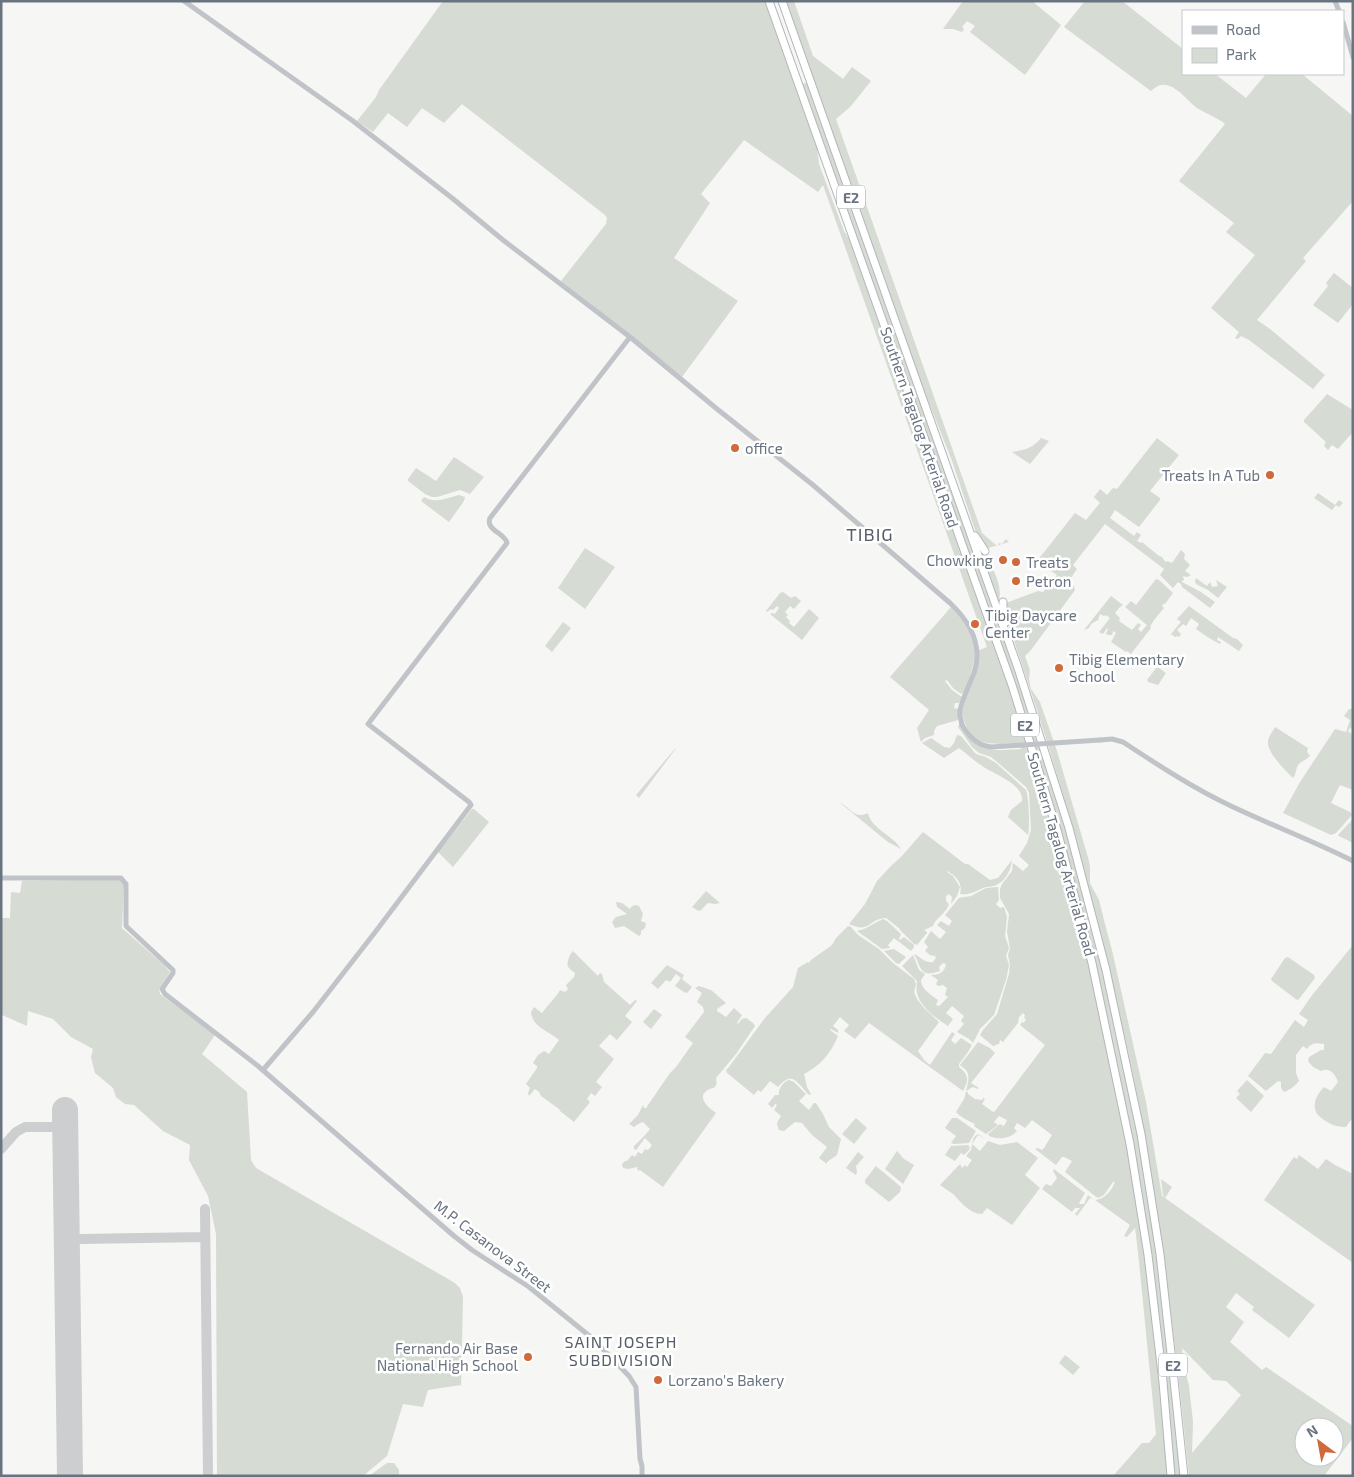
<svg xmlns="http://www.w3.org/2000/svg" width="1354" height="1477" viewBox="0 0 1354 1477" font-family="'Exo 2',sans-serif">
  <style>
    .green { fill: #d6dbd3; fill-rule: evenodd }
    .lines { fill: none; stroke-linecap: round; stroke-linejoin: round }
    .taxiway { stroke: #ccced0; stroke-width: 10 }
    .runway { stroke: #ccced0; stroke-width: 26 }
    .motorway-casing { stroke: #b3b6b9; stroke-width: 9 }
    .tertiary { stroke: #c0c3c7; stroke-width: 5 }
    .motorway { stroke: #fff; stroke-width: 7 }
    .tertiary-bridge { stroke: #c0c3c7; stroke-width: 5 }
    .poi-dot { fill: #ce6a3c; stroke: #fff; stroke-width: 2 }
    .labels { text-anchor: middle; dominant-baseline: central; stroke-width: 5; stroke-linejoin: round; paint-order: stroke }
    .shield { fill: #fff; stroke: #969ea7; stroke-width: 1 }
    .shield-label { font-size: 14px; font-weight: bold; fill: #697481 }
    .street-label { font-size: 15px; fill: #697481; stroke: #fff }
    .poi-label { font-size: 15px; fill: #697481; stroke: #fff; text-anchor: start }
    .neighbourhood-label { font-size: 16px; letter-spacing: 1px; fill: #565e67; stroke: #fff }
    .quarter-label { font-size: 18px; letter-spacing: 1px; fill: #565e67; stroke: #fff }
  </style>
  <rect width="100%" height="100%" fill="#f6f6f4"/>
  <path class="green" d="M443 1H767L817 147 819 164 844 231 855 248 973 586 1001 663 1041 785 1090 963 1132 1171 1149 1280 1168 1476H1113L1142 1443H1149L1156 1434 1138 1252 1135 1228 1127 1237 1124 1236 1130 1225 1095 1200C1105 1199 1111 1191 1115 1182H1113L1104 1195 1098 1198 1095 1196 1065 1172 1072 1161 1064 1157H1062L1056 1165 1035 1149 1038 1148 1042 1150 1044 1148 1052 1135 1032 1120 1025 1128 1017 1123 1014 1128 1017 1131C1010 1139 999 1140 989 1136L988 1134 1000 1124 1004 1126 1007 1120 999 1116 994 1122 998 1125 986 1134 974 1126 975 1124C969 1121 959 1116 956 1112L964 1099 966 1092H968V1094L975 1099 982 1100 983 1098 985 1099 982 1104 993 1112 995 1111 1045 1045 1020 1025 1022 1022 1024 1023 1026 1019 1024 1018 1025 1015 1023 1013 1019 1017 1018 1023 1003 1042 1000 1040 999 1044 993 1046 980 1035 983 1030 997 1014 1009 974 1010 965 1008 955 1010 948 1007 932 1009 914 1000 898V889L1002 884 1012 871 1013 863 1023 871 1029 865 1019 856 1027 843 1031 830 1029 793 1026 787 996 761 991 757 979 753 972 747 958 727 959 725C976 753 991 751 1021 749L1019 743C990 745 968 747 962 712L979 650 987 647 823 185 818 192 744 140 701 194 710 203 674 258 738 301 682 377 561 281 606 224 607 218 605 215 462 104 444 123 422 108 407 127 388 113 373 132 357 121 376 97 379 90Z
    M785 1H794L813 56 843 79 852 67 871 81 851 106 836 119 982 533 997 546 999 543 1002 544 1006 539 1009 542 988 548 985 546 977 536 952 461 920 380Z
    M963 1H1032L1061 25 1025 75 970 32 975 26 967 21 962 27 964 29 962 32 953 29H943Z
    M1085 1H1122L1183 49V74H1215L1246 98 1266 74H1302L1353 116V201L1303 258 1306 261 1257 320 1270 329 1325 375 1313 389 1249 340 1241 336 1238 339 1235 338 1239 332 1211 308 1255 255 1226 232 1234 223 1179 181 1225 124C1217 117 1206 114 1197 108 1184 98 1168 73 1151 91L1064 27Z
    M809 82 900 338 1048 766 1093 928 1135 1113 1158 1255 1181 1476H1174L1141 1191 1060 830 802 84Z
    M1334 273 1353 288V304L1338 323 1313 305 1328 286 1326 283Z
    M1327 394 1353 410V432L1338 449 1332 445 1328 450 1324 446 1326 442 1304 422V420Z
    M1041 438 1049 441 1030 464 1012 452C1025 450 1033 448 1041 438Z
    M1157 438 1179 455 1150 491 1160 498V500L1139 527 1115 510 1110 518 1134 536 1137 532 1141 535 1137 541 1141 543 1142 542 1159 556H1160L1163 558V559L1166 562 1167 561 1172 563 1181 550 1185 554 1184 559 1190 565 1185 571 1191 575 1187 577 1183 576 1184 580 1182 581V582L1201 592 1215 602 1210 608 1182 587 1181 584 1178 582 1173 588 1160 575 1164 569 1105 524 1073 565 1077 569 1069 581 1073 585 1075 590 1031 650 1025 656 1030 670 1029 679 1031 689 1040 702 1057 751 1089 861 1090 869V883L1099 900 1107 932 1112 950 1146 1102 1162 1196 1165 1197 1163 1195 1161 1179 1172 1187 1165 1198 1315 1305 1289 1338 1252 1310 1254 1307 1236 1293 1226 1307 1244 1322 1230 1342 1262 1370 1266 1367 1353 1426V1438L1324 1476H1189C1177 1357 1163 1238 1142 1121 1131 1060 1116 999 1102 939 1075 831 1043 723 1006 618L1005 609 1006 603 1038 591 1043 592 1057 575 1037 561 1075 513 1086 520 1100 503 1094 497 1100 489 1107 495 1113 488 1117 489ZM1182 1348 1213 1380 1226 1381 1241 1395 1192 1453 1193 1422 1189 1386 1183 1362ZM1304 1427H1334V1457H1304Z
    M454 457 484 477 470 494 460 490 437 497H432L425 494 408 481V479L416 468 436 481Z
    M1318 493 1335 505 1339 500 1343 503 1339 507 1336 505 1332 510 1314 498Z
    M459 495 465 497 464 501 449 522 421 501 424 497C436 504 446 498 459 495Z
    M585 548 615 567 585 609 558 588Z
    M984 557C994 567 1004 589 998 603Z
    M1196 578 1207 586 1210 582 1212 587 1218 586 1216 580 1227 587 1218 598 1208 590 1196 584 1195 581Z
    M1156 579 1159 580 1173 593 1165 604H1163L1162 606 1164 608 1154 620 1150 627 1151 628 1131 654 1127 651 1126 652 1111 642 1116 633 1113 631 1112 635H1107L1106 633 1108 629 1107 628 1103 634 1099 632 1110 618 1106 615 1104 616 1100 614 1098 620 1091 624 1089 628 1084 630 1111 596 1123 605 1120 607 1115 613 1120 618 1119 621 1132 630 1138 623 1141 625 1138 629 1141 632 1147 625 1125 607 1131 601 1136 605Z
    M783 592 791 598 795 596 801 601 794 609 790 606 785 612 788 615 786 617 790 621 789 623 794 627 809 609 819 618 802 640 770 614 772 613 775 614 779 608 777 606 773 610 771 609 767 612 766 611 780 593Z
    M1189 606 1233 638 1237 639 1243 645 1239 651 1218 637 1217 640 1221 642 1220 644C1211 639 1204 635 1196 629L1199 624 1191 618 1186 626 1183 624 1177 630 1181 634 1179 637 1177 636 1175 637 1171 634 1181 622 1177 619Z
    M951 607C979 638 980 656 963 693L961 694 953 688 947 680 945 681 952 690 962 697 959 703H955L954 708 958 709V720L937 726 934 731V735L925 738 921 742 917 728 929 710 890 677Z
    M563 622 571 628 552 652 545 646Z
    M1156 668H1159L1166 673 1158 685 1148 682 1147 680Z
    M1349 709H1353V729L1350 728 1348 731 1353 735V790L1340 785 1331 803 1350 812 1352 815 1336 833 1331 835 1283 813 1300 782 1335 729 1346 732 1350 720 1344 716Z
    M1275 727 1308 748 1307 752 1310 756C1306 760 1304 760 1300 763 1295 767 1297 774 1293 778 1286 771 1267 753 1268 742 1268 737 1273 731 1275 727Z
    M957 735 961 736 976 754 986 757 996 763 1026 790C1029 798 1030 827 1028 835L1008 817 1011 810 1022 801C1024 785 997 775 985 768 976 762 968 755 959 748L944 758 922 743 931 738 944 747 950 748 954 743Z
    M677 747 639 798 636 795 673 751Z
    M839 802C850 807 854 820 868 813 871 829 893 835 901 849L888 842Z
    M472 809H474L489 822 453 867 438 852Z
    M1353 819V843L1339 836 1338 835Z
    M923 832 965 864H968L990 880 998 878 1012 860C1011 869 1007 879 998 884 994 887 988 886 983 888 974 892 970 895 960 894 963 884 957 876 947 871V872L953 876 960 887 957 896 951 904 952 897 949 894 946 896V901L949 904C947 913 935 918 933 926L924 930 927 932V933L917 945 914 944 900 930V929L886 918C867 919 871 934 849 924L865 904 877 881 891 866 901 857Z
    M118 879 124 883 122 928 164 965 170 972 159 989 160 994 215 1035 202 1054 247 1092 251 1160 256 1168 455 1283 460 1288 463 1297 461 1385 428 1390 423 1407 403 1404 387 1456 363 1476H217L216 1234 208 1196 189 1160 190 1145 163 1131 134 1105 125 1104 116 1097 113 1088 95 1073 91 1057 93 1049 71 1037 53 1019 28 1011 27 1026 2 1015 1 918H10L11 892 20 893 22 881Z
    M998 887 999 900 996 904 1000 908 1004 907 1007 917 1005 936 1009 948 1006 956 1009 965 1006 980 994 1015 980 1029 973 1043 969 1039 957 1032 964 1024 961 1021 964 1016 952 1006 946 1013 953 1019 948 1026C937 1019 920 1007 917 993 916 989 917 985 917 981L902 966 913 955 919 970 925 974 921 980C921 989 931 995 938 1000L936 1005 939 1006 948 997 945 995 947 988 943 985 938 986 936 984 938 980 931 975C939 975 945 972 946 964L943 963 939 967 940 971C920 978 922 969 914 954 920 956 925 964 933 962L936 958 935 956 930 955 925 951 928 947 924 942 931 931 940 939 946 932 937 925 941 921 949 926 952 921 945 915 959 898 971 896 986 888Z
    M706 891 720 903 715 904 708 903 700 911 697 910 692 907Z
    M616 902 622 903 630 909 632 906 636 905 639 906 643 914 641 921 646 923 645 928 641 931V934L639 936 624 926 615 928 612 922 616 917 627 914 617 907Z
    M883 919 887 921 901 934 899 939 900 940 904 937 914 945V947L911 951 894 938 888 945 890 948 882 949 857 931 864 929Z
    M848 926 851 927 858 935 879 949 893 963 914 979 916 984 914 992 917 999 924 1008 939 1022 918 1051 924 1060 930 1065 952 1032 955 1034 951 1040 955 1044 961 1038 972 1045 968 1052 959 1064V1067C969 1075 969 1080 963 1091L869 1023 855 1039 844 1031 849 1025 840 1017 833 1026 838 1030V1033L831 1029 830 1030 838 1036C831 1053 820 1066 804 1074L807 1087 811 1094 809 1095C797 1083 793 1070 778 1087L770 1081 761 1092 758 1090 754 1095 727 1073 726 1070 729 1067 765 1018 793 987 798 968 808 962 809 963 811 960 832 945 836 938Z
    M1353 945V1120L1350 1121 1346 1127C1337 1127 1332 1125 1324 1120 1322 1118 1317 1115 1316 1112 1312 1103 1318 1093 1324 1087L1331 1091 1338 1082C1335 1074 1330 1067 1321 1071L1313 1067 1308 1061 1309 1057 1321 1050H1324V1044C1317 1043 1312 1042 1307 1049L1303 1046 1296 1055V1073L1299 1081C1294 1087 1291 1089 1284 1092L1281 1088V1082L1278 1081 1266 1091 1248 1076 1265 1053 1271 1054 1295 1020 1304 1027 1308 1020 1299 1014 1313 994Z
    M894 949 906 957 899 964 896 963 884 951Z
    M573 951 598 976 600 973 602 974 604 982 630 1005 635 1000 637 1001 625 1016 632 1022 617 1040 610 1034 599 1046 614 1059 596 1082 602 1087 595 1096 591 1093 587 1099 590 1102 574 1122 560 1111 559 1109 541 1096 539 1092 535 1089 529 1096 528 1093 530 1088 526 1084 537 1068V1066L533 1063 538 1055 544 1051 549 1054 559 1040C549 1031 532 1027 531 1012L534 1007 542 1013C548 1005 556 997 560 990L565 992 568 989 566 985 574 977 575 973C573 971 570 970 569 968 565 964 570 954 573 951Z
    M1288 957 1314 975 1315 978 1299 999 1297 1000 1272 981 1271 979 1285 958Z
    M667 965 684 975 682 979 692 987 687 993 684 992 675 986 681 978 676 974 670 982 666 980 658 989 651 983Z
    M699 986 711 990 726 1003 717 1009V1011L726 1017 734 1008 742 1015 737 1023 738 1024 742 1019 746 1018 753 1023 755 1026 736 1054 716 1078C716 1082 718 1084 714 1088 708 1088 700 1094 704 1101 706 1106 712 1110 716 1113L663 1187 640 1170 638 1171 637 1167 628 1169 623 1168 622 1164 625 1161H627L632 1155 635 1157 638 1152 642 1154 645 1149 648 1150 652 1145 645 1138 636 1150 634 1149V1146L646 1134 650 1129 643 1122 638 1124 634 1127 629 1124 638 1115 643 1105 644 1108H646L670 1073 676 1067 693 1043 685 1037 704 1012 703 1007 697 1002 702 993 695 988Z
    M654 1009 662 1015 651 1029 643 1022Z
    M978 1042 990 1048 995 1053 971 1083 979 1088 978 1089 973 1087 966 1091C967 1085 971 1077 966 1070 964 1068 962 1067 960 1065Z
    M789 1080 794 1082 806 1094 799 1101 809 1110 814 1103H816L823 1114 829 1127 841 1139 837 1155 827 1162V1164L819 1158 827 1147 812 1135 802 1123 795 1122 784 1131 779 1130C776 1122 777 1123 781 1116L774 1110 777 1105 775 1104 772 1108 768 1104 775 1095H779C778 1089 783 1082 789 1080Z
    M1247 1080 1264 1096 1251 1112 1236 1098 1240 1094 1237 1091Z
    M856 1118 867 1128 854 1144 842 1134Z
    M952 1118H957L976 1131 969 1143 954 1144 951 1143 956 1136 945 1128Z
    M978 1134 985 1139 978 1135 972 1144 980 1151 988 1141 1000 1145 1017 1142 1038 1158 1025 1175 1040 1188 1012 1225 987 1208 982 1214C970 1214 962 1203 953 1194 949 1191 944 1188 940 1185L960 1164 962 1168 965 1165 967 1167 972 1160 966 1156C967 1155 970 1151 971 1150 973 1143 971 1138 978 1134Z
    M968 1145 970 1147 969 1150 964 1155 961 1153 955 1161 945 1155 951 1146Z
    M897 1151 904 1159 914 1165 903 1184 885 1169Z
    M858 1152 864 1157 856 1166 857 1172 856 1175 846 1168Z
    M1299 1155 1318 1169 1326 1159 1335 1165 1353 1174V1263L1264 1200 1294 1157 1297 1159Z
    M876 1166 901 1187 900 1192 889 1202 865 1183V1180Z
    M1054 1169 1085 1193 1079 1203 1080 1204H1084L1088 1195 1093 1199 1090 1198 1077 1216 1075 1214 1080 1208H1075L1072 1212 1042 1189 1046 1184 1051 1186 1057 1178 1053 1171Z
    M1065 1355 1080 1367 1073 1375 1059 1363Z
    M387 1463H394L399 1470V1476H369Z"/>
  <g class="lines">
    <path class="taxiway" d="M1 1149 16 1132 25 1127H65
      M205 1209 208 1476
      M80 1239 205 1237"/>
    <path class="runway" d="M65 1110 70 1476"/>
    <defs>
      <path id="motorway" d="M769 1 1012 685 1057 830 1092 963 1130 1144 1148 1255 1163 1382 1171 1476
        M782 1 1018 668 1069 828 1106 970 1141 1134 1160 1254 1174 1380 1184 1476
        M975 536 985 551
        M1003 602V611L1006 622"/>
    </defs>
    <use href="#motorway" class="motorway-casing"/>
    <path class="tertiary" d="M184 1 353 121 452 198 503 240 630 337 717 409 813 485 950 603C970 622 983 646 974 673 969 685 963 697 960 710V716L962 725
      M1335 1 1339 11
      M1343 22 1353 57
      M1100 740 1112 739 1123 742C1158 765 1193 788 1231 806 1271 825 1313 841 1353 861
      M1 878H121L126 884V926L173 970V973L162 989 165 994 258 1066 454 1236 472 1250 529 1287 560 1312 592 1338 629 1376 636 1387 640 1459 642 1466V1476
      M263 1070 313 1012 376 931 471 805 469 802 368 724 507 543C505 533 485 530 490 518L630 337"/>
    <use href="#motorway" class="motorway"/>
    <path class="tertiary-bridge" d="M962 725C969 737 977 745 991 747L1100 740"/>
  </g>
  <g class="poi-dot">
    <circle cx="735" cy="448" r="5"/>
    <circle cx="1270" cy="475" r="5"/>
    <circle cx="1003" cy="560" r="5"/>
    <circle cx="1016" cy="562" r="5"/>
    <circle cx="1016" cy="581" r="5"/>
    <circle cx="975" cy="624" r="5"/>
    <circle cx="1059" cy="668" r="5"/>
    <circle cx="528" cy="1357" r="5"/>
    <circle cx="658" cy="1380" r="5"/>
  </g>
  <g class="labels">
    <g class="shield">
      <rect x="837" y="185.5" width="28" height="23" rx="4"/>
      <rect x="1011" y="713.5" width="28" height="23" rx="4"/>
      <rect x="1159" y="1353.5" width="28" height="23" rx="4"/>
    </g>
    <g class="shield-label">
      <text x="851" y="197">E2</text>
      <text x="1025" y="725">E2</text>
      <text x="1173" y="1365">E2</text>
    </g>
    <g class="street-label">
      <text transform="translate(920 427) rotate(71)">Southern Tagalog Arterial Road</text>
      <text transform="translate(1062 854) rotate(74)">Southern Tagalog Arterial Road</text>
      <text transform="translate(493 1246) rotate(37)">M.P. Casanova Street</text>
    </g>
    <g class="poi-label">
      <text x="745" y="448">office</text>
      <text x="1260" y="475" text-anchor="end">Treats In A Tub</text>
      <text x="993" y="560" text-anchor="end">Chowking</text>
      <text x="1026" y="562">Treats</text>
      <text x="1026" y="581">Petron</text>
      <text x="985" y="615">Tibig Daycare<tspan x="985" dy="17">Center</tspan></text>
      <text x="1069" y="659">Tibig Elementary<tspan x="1069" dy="17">School</tspan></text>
      <text x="518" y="1348" text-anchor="end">Fernando Air Base<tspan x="518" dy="17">National High School</tspan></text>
      <text x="668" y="1380">Lorzano's Bakery</text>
    </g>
    <g class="neighbourhood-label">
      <text x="621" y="1341">SAINT JOSEPH<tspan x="621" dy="18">SUBDIVISION</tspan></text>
    </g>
    <g class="quarter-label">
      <text x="870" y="534">TIBIG</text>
    </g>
  </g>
  <rect width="1354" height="1477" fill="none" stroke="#697481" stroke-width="5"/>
  <rect x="1182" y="10" width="162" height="65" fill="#ffffff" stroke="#c3c7cd"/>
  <rect x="1192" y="26" width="25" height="8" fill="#c0c3c7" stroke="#c3c7cd"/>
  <text x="1226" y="35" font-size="15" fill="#697481">Road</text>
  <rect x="1192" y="48" width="25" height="15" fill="#d6dbd3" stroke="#c3c7cd"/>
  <text x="1226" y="60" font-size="15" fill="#697481">Park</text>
  <g transform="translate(1319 1442) rotate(328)"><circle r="24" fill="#ffffff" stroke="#c3c7cd"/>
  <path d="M0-4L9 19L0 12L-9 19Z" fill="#ce6a3c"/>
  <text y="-8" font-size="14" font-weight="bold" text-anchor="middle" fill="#697481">N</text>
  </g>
</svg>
